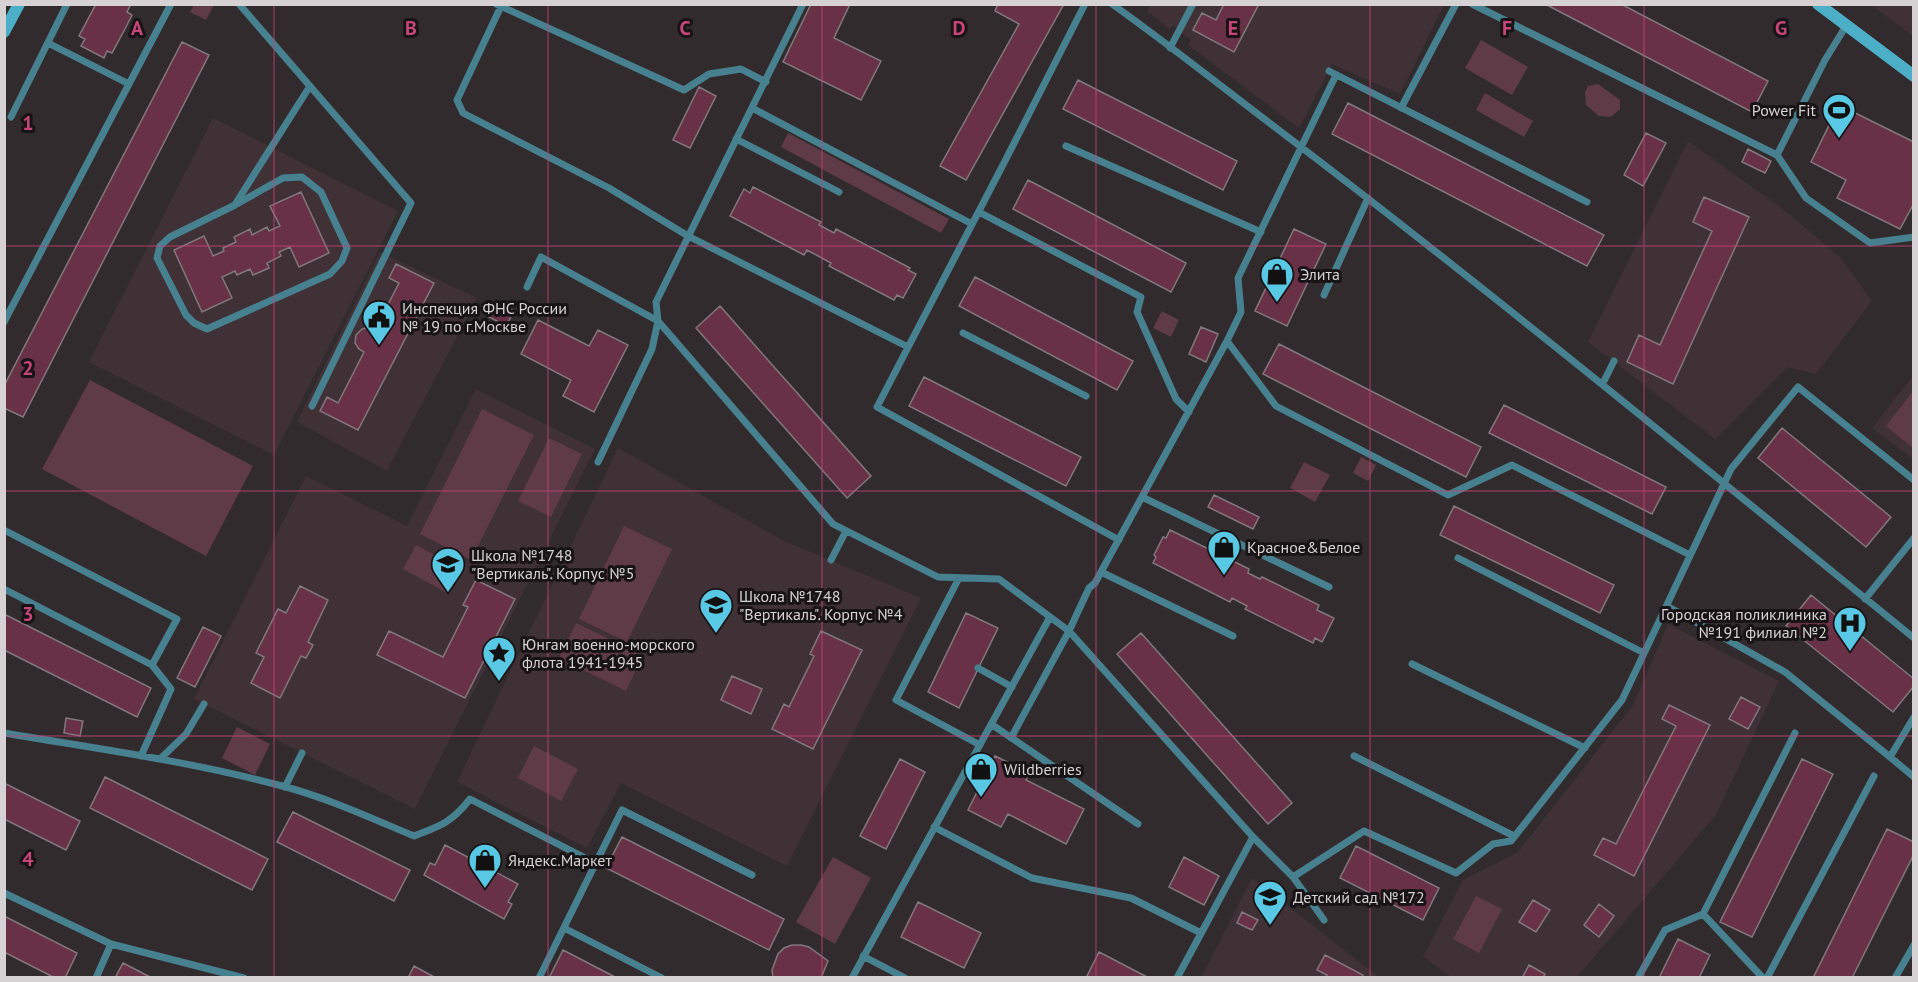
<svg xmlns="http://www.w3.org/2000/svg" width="1918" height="982" viewBox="0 0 1918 982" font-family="'PT Sans',sans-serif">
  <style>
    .built { fill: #3f3136 }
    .green { fill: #5e3b47 }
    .building { fill: #683146; stroke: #81787b; stroke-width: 1.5 }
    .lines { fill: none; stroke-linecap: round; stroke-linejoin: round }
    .lane { stroke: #47808f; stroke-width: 7 }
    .secondary { stroke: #4daec7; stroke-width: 12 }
    .grid { fill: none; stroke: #c74679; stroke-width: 1.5; stroke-opacity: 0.55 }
    .labels { text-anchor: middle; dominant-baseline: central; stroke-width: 6; stroke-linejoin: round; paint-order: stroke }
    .poi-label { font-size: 16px; fill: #d6d1d2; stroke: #181415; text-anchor: start }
    .grid-label { font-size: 20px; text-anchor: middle; font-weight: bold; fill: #c74679; stroke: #181415; stroke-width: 6; stroke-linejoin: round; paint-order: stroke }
  </style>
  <rect width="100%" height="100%" fill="#322b2d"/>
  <path class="built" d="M1150 4 1444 5 1400 94 1332 64 1299 128 1188 45 1191 40 1173 25 1169 29 1147 11Z
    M1871 5H1913V36Z
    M213 118 398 211 274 455 89 362Z
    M1688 141 1783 209 1841 258 1872 301 1816 374 1787 367 1715 439 1588 342Z
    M380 252 477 298 387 471 297 422Z
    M1913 376V459L1872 428Z
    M476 389 595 449 415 809 194 699 306 476 407 526Z
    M618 448 784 541 921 598 787 866 621 783 587 848 457 782Z
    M1668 624 1779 681 1716 815 1577 977H1451L1423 957 1463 880 1518 852 1633 705Z
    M1252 878 1379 977 1201 978Z"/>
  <path class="green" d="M194 5V4L214 5 206 20 190 12Z
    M1481 40 1528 67 1512 95 1465 68Z
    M1598 84 1620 100V109L1611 117 1599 116 1586 105 1585 92 1588 86Z
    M1485 93 1533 121 1524 137 1476 110Z
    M788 133 949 219 941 233 781 147Z
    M1162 311 1179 320 1171 337 1153 328Z
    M90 380 253 466 206 556 42 469Z
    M1913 391V448L1886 426Z
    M482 409 534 435 471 560 420 534Z
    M549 438 582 454 551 517 518 501Z
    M1361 457 1376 465 1368 481 1353 473Z
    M1304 462 1330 475 1315 502 1290 488Z
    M624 526 672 549 627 642 579 619Z
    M416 545 462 570 449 594 403 569Z
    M576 623 643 655 626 691 559 658Z
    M237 727 270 744 255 775 222 758Z
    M534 746 578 769 561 801 518 778Z
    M833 857 871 878 835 944 796 922Z
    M1476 896 1502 909 1479 953 1453 939Z"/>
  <path class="building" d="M96 4H131L127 12 132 15 126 27 112 53 107 51 104 58 81 46 85 39 79 36Z
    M811 4H850L834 38 881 61 861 100 783 62Z
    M998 4H1064L966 180 940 166 1019 24 995 11Z
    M1224 4H1259L1234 52 1193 30 1202 13 1216 20Z
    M1545 4H1621L1768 81 1752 112Z
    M182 42 209 55 23 417 4 408V386Z
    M1078 80 1237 161 1223 190 1063 109Z
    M699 87 716 96 690 148 673 140Z
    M1348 103 1604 235 1587 266 1332 134Z
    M1839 105 1914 142V203L1900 229 1837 198 1846 180 1811 162Z
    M1646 133 1666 143 1643 186 1624 175Z
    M1748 149 1771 161 1765 173 1742 162Z
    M1028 180 1186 263 1171 292 1013 209Z
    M753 187 821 222 819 225 834 233 836 229 910 268 908 270 916 274 903 298 897 295 894 300 829 266 831 263 807 250 804 255 730 216 744 189 750 193Z
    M301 192 329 253 299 267 290 247 279 252 281 256 267 263 269 268 253 275 250 269 237 275 235 271 222 277 232 298 202 312 174 250 204 236 213 256 224 251 223 248 236 242 234 237 250 229 252 235 267 227 269 231 280 226 270 206Z
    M1704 197 1749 217 1673 384 1627 362 1639 335 1660 345 1712 231 1693 222Z
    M1294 229 1326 244 1287 326 1255 311Z
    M396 264 434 283 358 430 320 411 327 397 338 403 364 352 359 349 355 343 356 335 362 329 370 327 375 330 399 283 389 278Z
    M975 277 1133 361 1117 390 959 306Z
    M497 302 514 311 506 326 489 317Z
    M720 306 871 476 847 498 696 328Z
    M538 320 589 346 598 330 628 345 594 412 563 396 571 380 521 354Z
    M1201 327 1218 334 1206 362 1189 354Z
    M1279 344 1481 447 1466 477 1263 374Z
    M924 377 1081 457 1066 486 909 406Z
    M1504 405 1666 487 1652 514 1489 433Z
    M1782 428 1891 517 1866 547 1758 458Z
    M1214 495 1259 517 1253 529 1208 507Z
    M1454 506 1614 585 1600 613 1440 535Z
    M1170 530 1249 569 1248 573 1260 579 1262 577 1319 605 1317 610 1334 618 1322 642 1315 638 1313 643 1245 609 1247 606 1232 598 1230 602 1153 563 1156 557 1154 555 1163 537 1166 538Z
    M476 580 515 599 465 698 377 655 389 631 443 657 468 607 463 605Z
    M300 586 328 600 308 642 313 645 306 658 301 656 280 698 251 683 264 657 256 653 278 609 286 613Z
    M1811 595 1914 679V686L1893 712 1786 626Z
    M966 613 998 628 959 708 928 692Z
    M4 614 151 688 137 717 4 650Z
    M203 627 221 636 195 687 177 678Z
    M821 631 862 650 813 749 772 729 784 704 789 707 814 656 810 654Z
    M1141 633 1292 803 1268 824 1117 654Z
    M732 676 762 689 751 714 721 700Z
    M1741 697 1760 707 1748 729 1729 719Z
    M1669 705 1710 725 1634 876 1594 855 1603 838 1616 844 1676 726 1662 719Z
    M66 718 83 721 80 736 64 733Z
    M995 756 1030 773 1026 780 1084 809 1066 844 1008 814 1001 827 968 810Z
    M900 759 925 772 886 849 860 836Z
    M1802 759 1833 774 1752 937 1720 922Z
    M105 777 268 859 252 890 90 808Z
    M4 783 80 821 66 850 4 819Z
    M293 812 410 870 394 901 277 842Z
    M1887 829 1914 842V854L1852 978H1813Z
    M622 837 784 919 769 950 606 868Z
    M445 845 518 884 508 902 512 904 504 919 424 875 430 863 435 865Z
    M1356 846 1439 888 1423 920 1340 878Z
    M1184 857 1219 876 1204 905 1169 887Z
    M1533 900 1550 910 1536 932 1519 922Z
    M918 902 981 933 964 968 901 937Z
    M1599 904 1614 916 1599 937 1584 925Z
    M1242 912 1258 920 1252 930 1237 923Z
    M4 916 77 953 65 978H55L4 952Z
    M1678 939 1710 955 1699 978H1659Z
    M792 945H801L809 947 828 961 821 978H773L772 970 778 954 784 948Z
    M563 950 617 978H549Z
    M1099 952 1149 978H1086Z
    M1325 955 1363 975 1362 978H1325L1327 975 1317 970Z
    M123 963 152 978H115Z
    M1529 965 1545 974 1543 978H1522Z
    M414 966 436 978H408Z"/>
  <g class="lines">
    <path class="lane" d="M239 4 411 203 312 406
      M496 4 684 90 709 74 741 69 766 82
      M502 4 457 100 463 113 609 188 688 236 908 347
      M803 4 656 302 658 321 833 524 938 577 999 579 1069 631 1253 837 1293 877 1324 920
      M1085 4 1006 159 877 407 1119 540
      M1112 4C1171 46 1227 91 1284 134 1498 297 1705 468 1914 638
      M1472 4 1777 155 1825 60 1846 26
      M48 43 129 84
      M1170 48 1193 4
      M1329 71 1587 202
      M752 108 972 224
      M1401 108 1456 4
      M11 117 67 4
      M736 139 839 192
      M1066 146 1261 232
      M1777 155 1806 198 1870 243 1914 237
      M302 177 321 192 347 248 342 261 330 274 207 329 194 323 186 315 157 258 160 246 170 237 235 205 283 178Z
      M236 203 310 86
      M979 212 1141 297 1137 312 1176 399 1189 412
      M527 287 541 257 658 321 652 349 598 462
      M1324 295 1368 198
      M4 322 171 4
      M963 333 1086 396
      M1227 341 1276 406 1448 495 1512 465 1690 555
      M1603 383 1614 361
      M1142 497 1329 587
      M4 530 177 619 152 665
      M1458 558 1644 653
      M831 560 846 531
      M1101 572 1233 636
      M959 578 896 700 980 745
      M4 589 152 665 171 689 141 756
      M1865 599 1914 538
      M1667 606 1785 672 1890 757 1914 717
      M1412 664 1585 748
      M978 668 1012 687
      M991 724 1138 824
      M4 733C99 749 194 762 286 787 330 799 373 819 414 836 441 826 452 822 470 799L595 863
      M1011 738 1069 631 1089 588 1095 583 1227 341 1241 312 1238 278 1336 75
      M1354 756 1514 836
      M1890 757 1914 777
      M160 759 186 734 204 704
      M285 787 302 753
      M934 827 1032 878 1131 898 1201 933
      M1293 877 1364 831 1456 873 1493 844 1511 841 1622 700 1731 469 1798 387 1914 480
      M4 893 111 944 244 978
      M1703 914 1763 978
      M564 928 662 978
      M863 956 905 978
      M96 978 111 944
      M539 978 622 810 752 875
      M852 978 1050 617
      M1177 978 1253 837
      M1638 978 1665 930 1703 914 1795 733
      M1767 978 1874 776
      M1895 978 1914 945"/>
    <path class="secondary" d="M1818 4 1914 76
      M4 32 19 4"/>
  </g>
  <path class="grid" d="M274 4V978M548 4V978M822 4V978M1096 4V978M1370 4V978M1644 4V978M4 246H1914M4 491H1914M4 736H1914"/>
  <defs>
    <symbol id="stadium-pin" viewBox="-11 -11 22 30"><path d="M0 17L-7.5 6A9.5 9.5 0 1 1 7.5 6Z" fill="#59c8e5" stroke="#181415"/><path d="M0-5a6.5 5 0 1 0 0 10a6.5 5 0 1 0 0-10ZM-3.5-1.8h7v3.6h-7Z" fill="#111"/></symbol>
    <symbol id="shop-pin" viewBox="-11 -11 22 30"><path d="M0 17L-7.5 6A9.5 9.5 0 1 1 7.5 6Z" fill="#59c8e5" stroke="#181415"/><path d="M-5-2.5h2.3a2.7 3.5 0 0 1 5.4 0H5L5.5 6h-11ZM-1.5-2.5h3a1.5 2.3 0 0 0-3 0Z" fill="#111"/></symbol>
    <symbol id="civic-pin" viewBox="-11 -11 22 30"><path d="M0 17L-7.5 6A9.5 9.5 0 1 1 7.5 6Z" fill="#59c8e5" stroke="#181415"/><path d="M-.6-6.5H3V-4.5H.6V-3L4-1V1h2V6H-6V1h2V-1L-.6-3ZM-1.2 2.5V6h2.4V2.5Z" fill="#111"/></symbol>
    <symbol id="school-pin" viewBox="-11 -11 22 30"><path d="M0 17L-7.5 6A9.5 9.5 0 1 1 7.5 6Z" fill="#59c8e5" stroke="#181415"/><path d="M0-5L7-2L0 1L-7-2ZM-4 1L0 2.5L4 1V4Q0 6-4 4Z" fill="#111"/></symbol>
    <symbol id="hospital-pin" viewBox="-11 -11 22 30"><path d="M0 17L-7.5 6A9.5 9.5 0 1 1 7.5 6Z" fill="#59c8e5" stroke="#181415"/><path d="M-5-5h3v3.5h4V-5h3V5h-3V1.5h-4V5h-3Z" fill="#111"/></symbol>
    <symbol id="sight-pin" viewBox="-11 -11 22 30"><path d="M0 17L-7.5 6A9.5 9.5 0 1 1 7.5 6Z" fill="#59c8e5" stroke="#181415"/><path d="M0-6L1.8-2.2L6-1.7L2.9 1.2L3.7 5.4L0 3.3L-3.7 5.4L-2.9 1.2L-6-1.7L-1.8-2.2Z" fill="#111"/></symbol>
  </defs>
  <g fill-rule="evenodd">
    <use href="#stadium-pin" x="1820" y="91" width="38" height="52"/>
    <use href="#shop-pin" x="1258" y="255" width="38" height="52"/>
    <use href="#civic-pin" x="360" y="298" width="38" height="52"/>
    <use href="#shop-pin" x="1205" y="528" width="38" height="52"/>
    <use href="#school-pin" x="429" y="545" width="38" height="52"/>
    <use href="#school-pin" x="697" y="586" width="38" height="52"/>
    <use href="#hospital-pin" x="1831" y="604" width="38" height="52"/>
    <use href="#sight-pin" x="480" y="634" width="38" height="52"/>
    <use href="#shop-pin" x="962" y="750" width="38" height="52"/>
    <use href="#shop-pin" x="466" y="841" width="38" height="52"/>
    <use href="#school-pin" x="1251" y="878" width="38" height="52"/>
  </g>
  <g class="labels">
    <g class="poi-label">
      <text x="1816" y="110" text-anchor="end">Power Fit</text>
      <text x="1300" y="274">Элита</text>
      <text x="402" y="308">Инспекция ФНС России<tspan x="402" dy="18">№ 19 по г.Москве</tspan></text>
      <text x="1247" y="547">Красное&amp;Белое</text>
      <text x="471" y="555">Школа №1748<tspan x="471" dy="18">"Вертикаль". Корпус №5</tspan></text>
      <text x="739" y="596">Школа №1748<tspan x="739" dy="18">"Вертикаль". Корпус №4</tspan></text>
      <text x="1827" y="614" text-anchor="end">Городская поликлиника<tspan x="1827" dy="18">№191 филиал №2</tspan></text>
      <text x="522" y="644">Юнгам военно-морского<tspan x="522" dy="18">флота 1941-1945</tspan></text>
      <text x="1004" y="769">Wildberries</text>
      <text x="508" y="860">Яндекс.Маркет</text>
      <text x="1293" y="897">Детский сад №172</text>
    </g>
  </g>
  <g class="grid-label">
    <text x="137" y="35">A</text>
    <text x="411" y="35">B</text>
    <text x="685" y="35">C</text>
    <text x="959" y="35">D</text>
    <text x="1233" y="35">E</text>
    <text x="1507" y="35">F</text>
    <text x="1781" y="35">G</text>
    <text x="28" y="130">1</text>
    <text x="28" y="375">2</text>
    <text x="28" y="621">3</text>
    <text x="28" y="866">4</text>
  </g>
  <rect width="1918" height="982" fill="none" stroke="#d6d1d2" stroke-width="12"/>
</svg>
